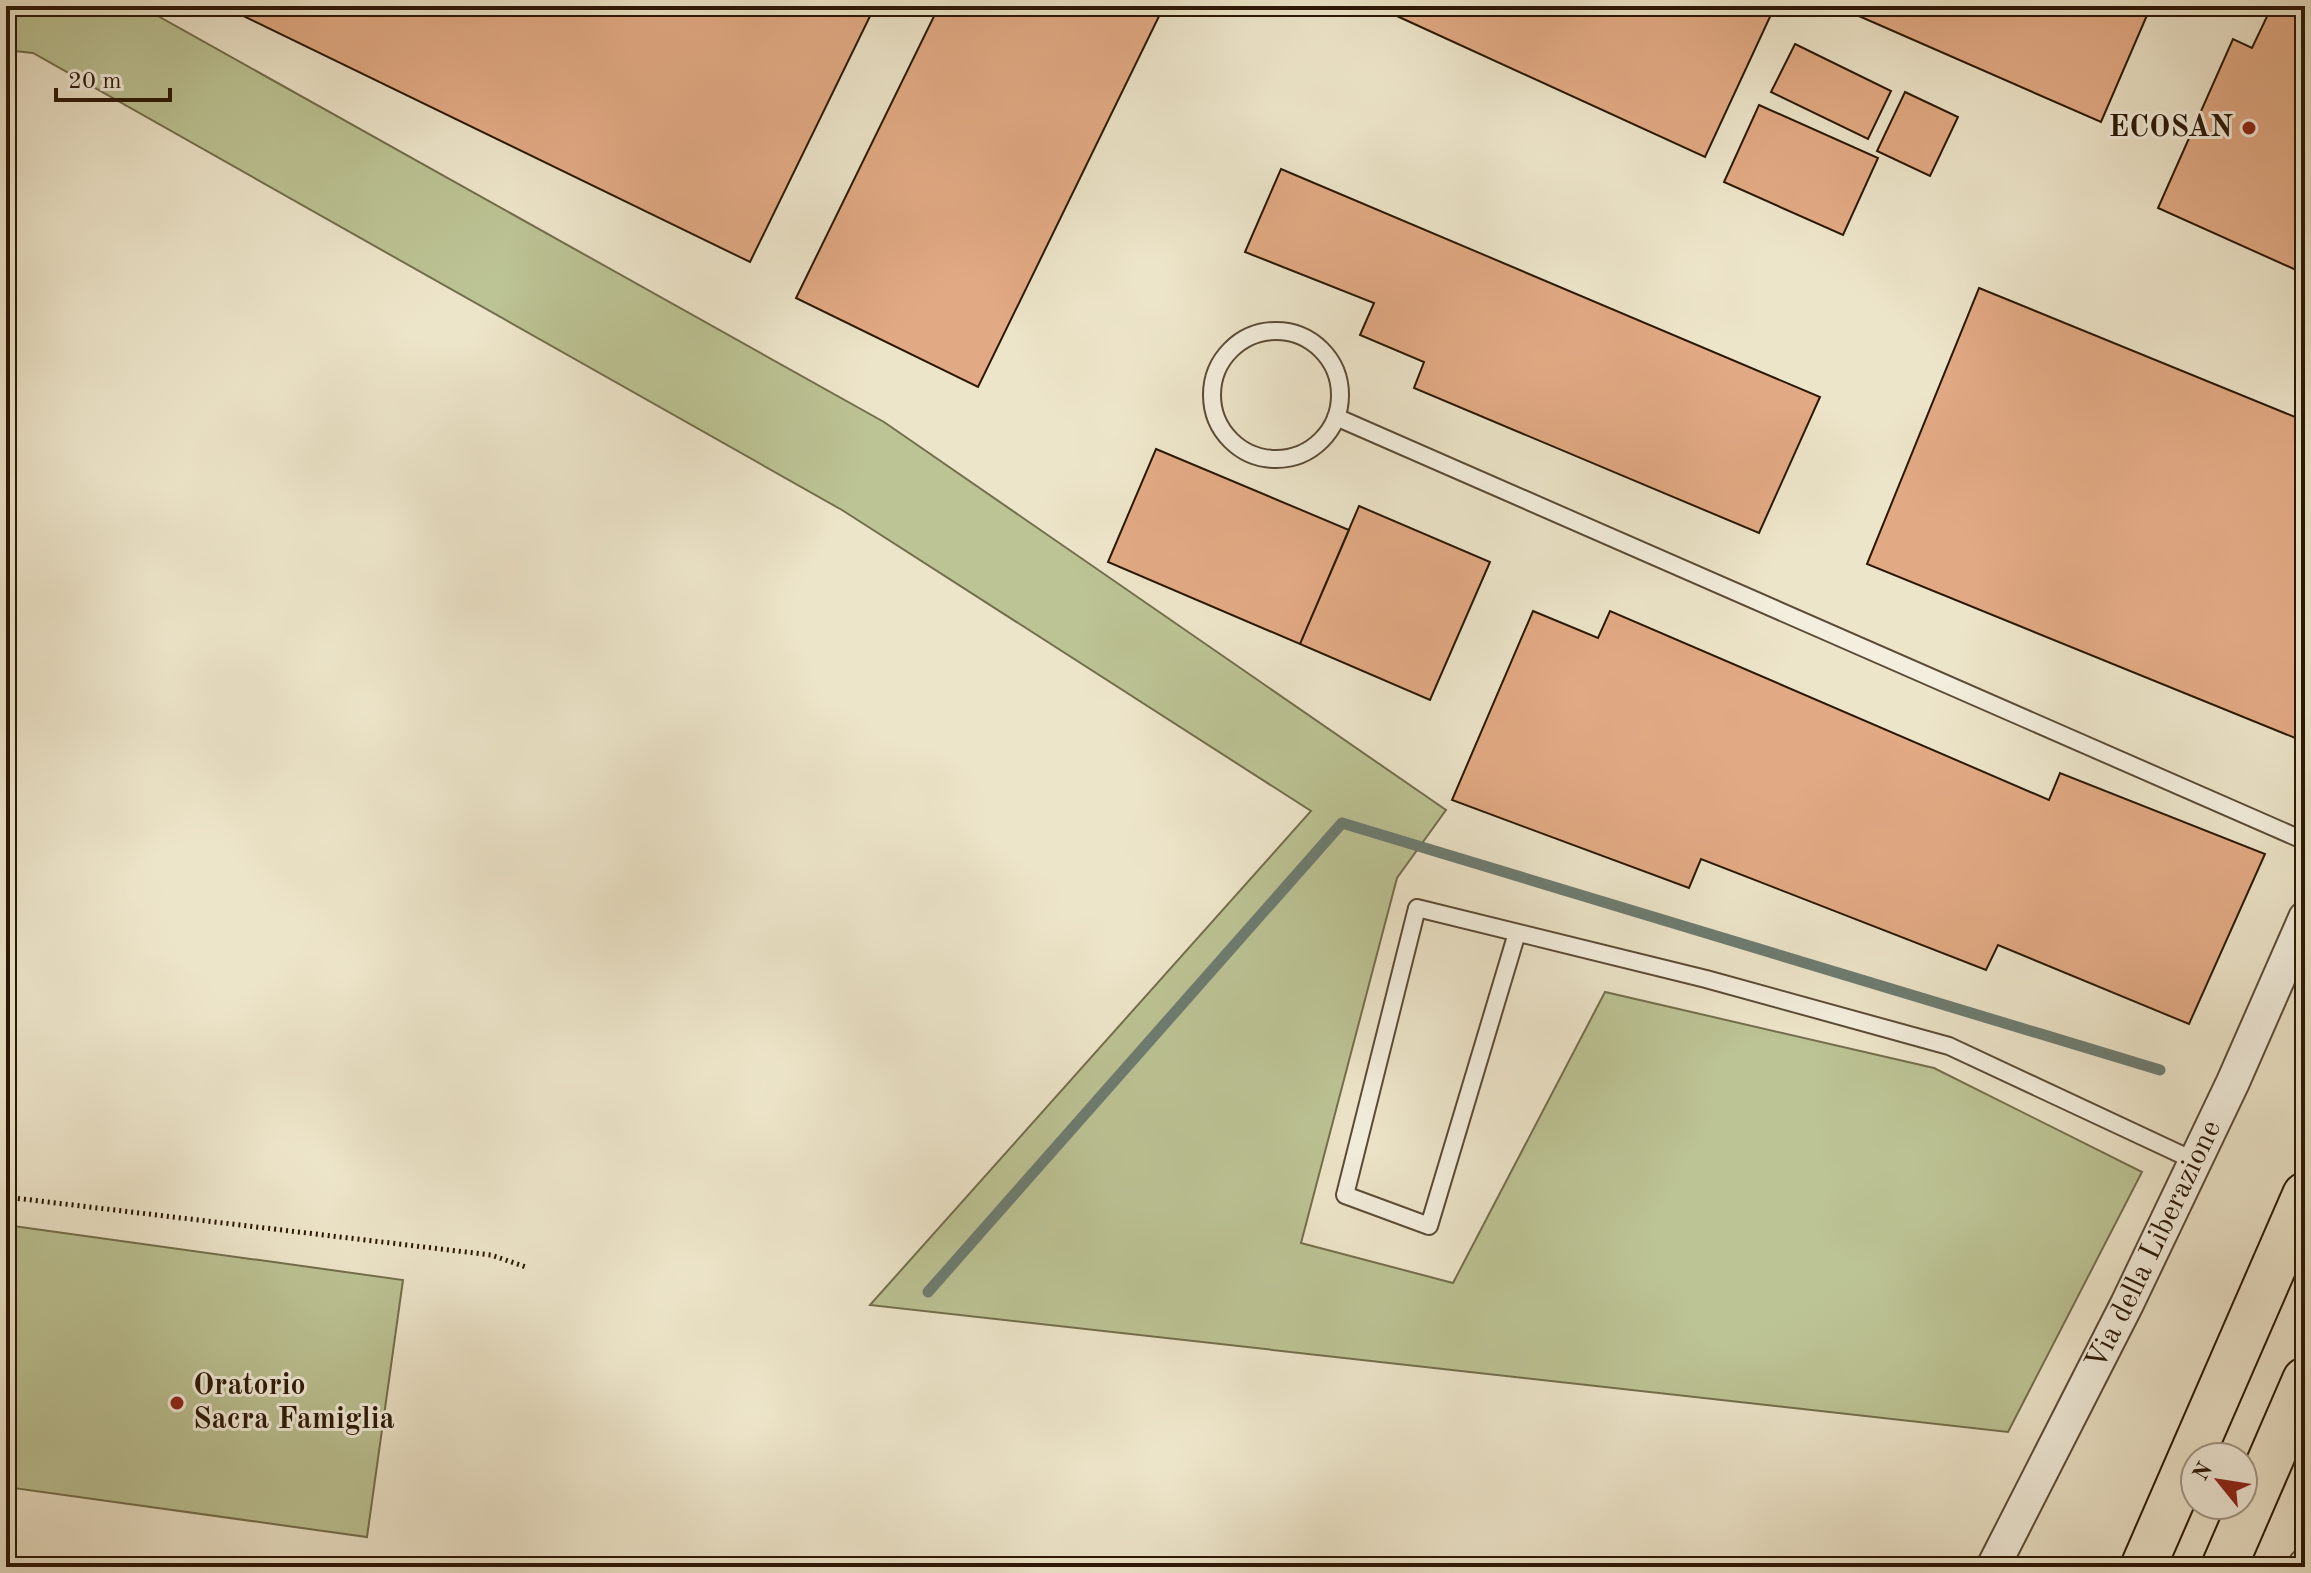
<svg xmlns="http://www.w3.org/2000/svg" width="2311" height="1573" viewBox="0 0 2311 1573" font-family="'Old Standard TT',serif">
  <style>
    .green { fill: #bcc394; stroke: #736e4c; stroke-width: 2 }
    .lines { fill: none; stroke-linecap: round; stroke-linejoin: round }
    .stream { stroke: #6d7c71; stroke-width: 11 }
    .building { fill: #e2aa84; stroke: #2a1805; stroke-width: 2 }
    .lane-casing { stroke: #5b4b36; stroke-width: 20 }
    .street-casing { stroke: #5b4b36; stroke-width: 36 }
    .highway-casing { stroke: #2a1805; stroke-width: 48 }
    .path { stroke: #2a1805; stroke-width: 5; stroke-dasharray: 2 4; stroke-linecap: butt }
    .lane { stroke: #f3eedd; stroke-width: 16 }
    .street { stroke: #f3eedd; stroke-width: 32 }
    .highway { stroke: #ede5ca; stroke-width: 44 }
    .poi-dot { fill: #8f2418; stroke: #f3eedd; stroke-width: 3 }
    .labels { text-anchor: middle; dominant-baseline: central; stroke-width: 6; stroke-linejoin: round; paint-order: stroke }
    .poi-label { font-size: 30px; font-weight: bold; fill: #2a1805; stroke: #f3eedd; text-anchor: end }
    .street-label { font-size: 30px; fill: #2a1805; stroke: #f3eedd }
  </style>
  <rect width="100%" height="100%" fill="#ede5ca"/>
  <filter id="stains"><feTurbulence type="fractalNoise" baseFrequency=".0025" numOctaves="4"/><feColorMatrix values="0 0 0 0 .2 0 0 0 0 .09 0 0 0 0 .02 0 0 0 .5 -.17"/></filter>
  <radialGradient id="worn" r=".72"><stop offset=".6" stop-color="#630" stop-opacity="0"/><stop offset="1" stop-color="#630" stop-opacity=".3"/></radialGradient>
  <path class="green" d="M6 6H140L884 422 1446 810 1397 878 1301 1243 1453 1283 1605 992 1934 1068 2142 1172 2008 1432 870 1305 1311 811 842 510 33 53 6 50Z
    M6 1225 403 1280 367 1537 6 1487Z"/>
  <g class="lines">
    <path class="stream" d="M928 1292 1342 823 2160 1070"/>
  </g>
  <path class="building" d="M223 6H875L750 262Z
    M939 6H1164L978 387 796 298Z
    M1375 6H1775L1705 157Z
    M1836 6H2151L2101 122Z
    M2272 6H2288L2305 13V274L2158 208 2233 39 2252 48Z
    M1795 44 1891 91 1868 139 1771 92Z
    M1905 92 1958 117 1930 176 1877 151Z
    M1759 105 1878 158 1843 235 1724 182Z
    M1281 169 1820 397 1759 533 1414 388 1424 362 1360 335 1374 303 1245 252Z
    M1979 288 2305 421V742L1867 564Z
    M1156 449 1349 530 1300 644 1108 562Z
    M1359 506 1490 562 1430 700 1300 644Z
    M1533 611 1598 638 1610 611 2049 800 2060 773 2265 854 2189 1024 1998 945 1986 970 1701 859 1689 888 1452 800Z
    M37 1560 51 1567H25Z"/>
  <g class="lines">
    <defs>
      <path id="lane" d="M1212 395a64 64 0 1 1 128 0a64 64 0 1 1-128 0Z
        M1336 417 2305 841
        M1517 933 1429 1226 1345 1195 1417 908 1706 979 1949 1046 2195 1161"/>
      <g id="street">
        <path id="s1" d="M1993 1567 2127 1304 2233 1082 2305 918"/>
        <path d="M2304 1567 2305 1565"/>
      </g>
      <path id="highway" d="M2143 1567 2305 1195
        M2224 1567 2305 1380"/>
    </defs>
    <use href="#lane" class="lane-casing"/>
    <use href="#street" class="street-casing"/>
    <use href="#highway" class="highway-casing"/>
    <path class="path" d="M6 1197 491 1255 526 1267"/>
    <use href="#lane" class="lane"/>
    <use href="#street" class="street"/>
    <use href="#highway" class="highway"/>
  </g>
  <g class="poi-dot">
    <circle cx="2249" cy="128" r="8"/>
    <circle cx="177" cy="1403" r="8"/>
  </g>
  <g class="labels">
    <g class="poi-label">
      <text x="2233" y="128">ECOSAN</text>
      <text x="193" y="1386" text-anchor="start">Oratorio<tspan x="193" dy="34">Sacra Famiglia</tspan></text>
    </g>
    <g class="street-label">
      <text stroke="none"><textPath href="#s1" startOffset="360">Via della Liberazione</textPath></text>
    </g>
  </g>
  <rect width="2311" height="1573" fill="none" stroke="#ede5ca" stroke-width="32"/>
  <rect x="8" y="8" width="2295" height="1557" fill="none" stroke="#2a1805" stroke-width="4"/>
  <rect x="16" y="16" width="2279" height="1541" fill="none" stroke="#2a1805" stroke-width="2"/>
  <g transform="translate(2219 1481) rotate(300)"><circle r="38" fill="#f3eedd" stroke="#a39887" stroke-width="2"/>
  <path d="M0-6L14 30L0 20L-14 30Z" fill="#8f2418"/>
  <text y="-12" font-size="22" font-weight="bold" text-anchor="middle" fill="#2a1805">N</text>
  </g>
  <path d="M56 88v12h114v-12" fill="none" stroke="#2a1805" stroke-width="4"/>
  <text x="68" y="88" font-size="24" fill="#2a1805" stroke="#f3eedd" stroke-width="6" paint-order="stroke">20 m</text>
  <rect width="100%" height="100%" filter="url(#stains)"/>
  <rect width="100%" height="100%" fill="url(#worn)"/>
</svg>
